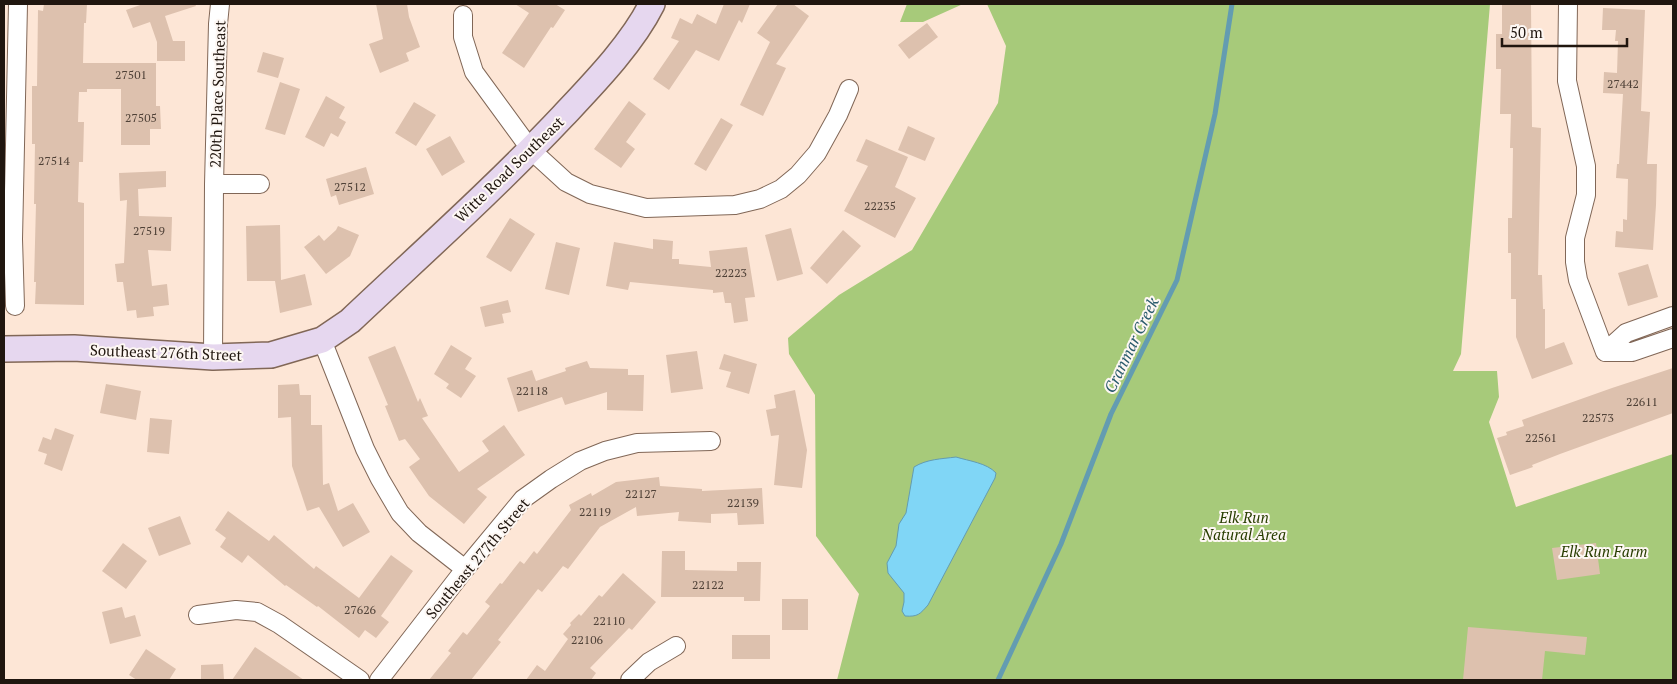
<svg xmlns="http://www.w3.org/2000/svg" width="1677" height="684" viewBox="0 0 1677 684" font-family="'PT Serif',serif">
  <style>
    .green { fill: #a7ca7a }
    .water { fill: #80d6f6; stroke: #639cb1 }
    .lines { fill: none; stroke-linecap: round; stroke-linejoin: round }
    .stream { stroke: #639cb1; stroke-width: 5 }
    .building { fill: #ddc1ae }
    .street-casing { stroke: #816757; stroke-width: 20 }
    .secondary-casing { stroke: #816757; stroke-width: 28 }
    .street { stroke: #fff; stroke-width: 18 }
    .secondary { stroke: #e6d7ef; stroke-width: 25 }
    .labels { text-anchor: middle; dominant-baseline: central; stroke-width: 4; stroke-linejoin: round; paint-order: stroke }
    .number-label { font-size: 12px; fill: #4f4137 }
    .street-label { font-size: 15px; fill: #20160f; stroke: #fdf7f3 }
    .park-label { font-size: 15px; font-style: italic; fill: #283d00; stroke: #fdf7f3 }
    .water-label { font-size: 16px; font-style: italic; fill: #2b5c6d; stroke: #fdf7f3 }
  </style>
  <rect width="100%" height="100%" fill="#fde6d6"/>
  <path class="green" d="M907 4H963L923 22H900Z
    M987 4H1490L1461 354 1453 371H1497L1499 397 1489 422 1516 507 1673 454V679L837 680 859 594 816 536 815 395 789 354 788 338 839 295 912 250 998 103 1006 46Z"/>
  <path class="water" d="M956 457C969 461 987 463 996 473L995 478 928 605C920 614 918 617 905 616L902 611 904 602V593L888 573 887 563 896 546 899 524 906 513 914 467C927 459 941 459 956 457Z"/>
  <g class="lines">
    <path class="stream" d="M998 680 1061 544 1111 414 1177 280 1215 114 1232 4"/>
  </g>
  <path class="building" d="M44 4H87L86 23H84L83 63H156V106H160L161 129H150V145H121V89H87V92H79L78 122H84L83 162H79L78 202 84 203V305L35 304 36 282H34L36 204H34L35 144H32V86H37L38 10 43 11Z
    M143 4H195L196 6 165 16 173 41H185V61H157V42L150 22 133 28 126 10Z
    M376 4H407L409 17 420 47 406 53 409 61 380 73 369 44 383 39Z
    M515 4H555L565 10 553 28 551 27 524 68 502 53 529 13Z
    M724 4H750L742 23 739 20 719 61 696 50 669 90 653 79 679 41 671 38 680 18 692 24 697 14 716 24Z
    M778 4H793L809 16 776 64 786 68 763 116 740 105 770 42 757 33Z
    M1502 4H1531L1532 127 1541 128 1538 275H1542L1543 309H1545V349L1564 342 1573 364 1532 379 1516 337V299H1511V253H1508V218H1512L1513 148H1510L1511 114H1500L1501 69H1496V34H1502Z
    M1603 8 1645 10 1641 111 1650 112 1647 164H1657L1656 205 1653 250 1615 247 1616 231 1623 232V219L1627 220 1628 179 1616 178 1617 164H1619L1623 94 1603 93 1604 72 1617 73 1618 41H1615L1616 30H1602Z
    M927 23 938 37 909 59 898 45Z
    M263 52 284 58 278 78 257 72Z
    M280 82 300 89 285 135 265 129Z
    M326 96 345 107 339 118 346 122 338 137 331 133 324 147 305 137Z
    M629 101 646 114 626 142 635 149 621 168 594 149Z
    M414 102 436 115 416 146 395 133Z
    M721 118 733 125 706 171 694 164Z
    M908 126 935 138 925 161 898 150Z
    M450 136 465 162 442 176 426 149Z
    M866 139 908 157 895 187 916 198 895 238 844 211 868 166 856 161Z
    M366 167 374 194 339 205 336 195 331 197 326 179Z
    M166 171V187L138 189 139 216 172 217 171 251 148 250 152 286 167 284 169 305 153 307 154 316 137 318 136 310 127 311 123 282H117L115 264 124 263 127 200 120 201 119 173Z
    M510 218 535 234 511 272 486 257Z
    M280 225 281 280 305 274 312 305 280 313 275 281H247L246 226Z
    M338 226 359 235 350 256 326 274 304 247 319 235 324 241 336 230Z
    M791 228 803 274 777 281 765 235Z
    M843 230 861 246 827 284 810 268Z
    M653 239 673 241 672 259H679V264L711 267 709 251 747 247 755 297 745 298 748 321 734 323 731 303H725L723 292 713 293V290L630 282 628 290 606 286 614 242 653 249Z
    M556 242 580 248 569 295 545 289Z
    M1648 264 1658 297 1628 306 1618 273Z
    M508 300 511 312 502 314 504 323 485 327 480 307Z
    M451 345 472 358 465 369 476 376 461 398 446 388 449 384 434 374Z
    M395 346 418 402 420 398 428 416 422 418 459 472 489 451 482 441 504 425 525 455 477 489 487 497 464 524 429 496 409 467 420 459 405 439 399 441 385 406 388 405 368 357Z
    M697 351 703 389 671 393 666 355Z
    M724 354 757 364 749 394 726 387 731 372 719 369Z
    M587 361 590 368 628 369V375H644L643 411 607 410V392L565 405 562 397 518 412 507 378 532 370 536 381 566 371 565 368Z
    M1673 368V413L1560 454 1532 465 1533 467 1510 475 1497 438 1507 435 1506 432 1524 426 1522 420 1612 388Z
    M106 384 141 391 136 420 100 413Z
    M299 384 300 395H311V425H322L323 485 329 483 338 511 353 503 370 532 343 547 319 507 307 511 292 466 291 417 278 418V385Z
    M795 390 807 450 802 488 774 485 779 435 771 436 766 410 776 408 774 395Z
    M150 418 172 420 169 454 147 452Z
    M55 428 74 435 62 471 44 464 47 454 38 451 43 437 51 440Z
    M659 477 660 486 702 489V491L762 488 764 524 738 525 737 513 711 514V523L678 521 679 512 637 516 636 507 600 527 568 569 563 566 542 592 538 589 498 640 501 642 471 680H429L451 653 448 651 463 632 467 635 490 606 485 602 500 583 502 584 520 561 524 564 534 551 537 554 571 510 569 505 591 493 592 496 616 482Z
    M228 511 269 541 274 535 314 569 316 566 359 598 391 555 413 571 381 616 389 622 376 638 365 630 359 638 318 606 317 607 286 585 285 586 248 555 242 563 220 547 226 538 215 530Z
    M180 516 191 544 159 556 148 528Z
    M123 543 147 561 126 589 102 571Z
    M1596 543 1600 574 1557 580 1552 548Z
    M662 551H685V570L737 571V562H761L760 601H744V597H661Z
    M623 573 656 602 632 630 629 628 590 668 596 673 591 680H526L537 665 545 671 568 639 563 634 571 625 570 623 579 614 581 616 599 595 602 597Z
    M782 599H808V630H782Z
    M122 607 125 618 135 615 141 636 110 644 102 612Z
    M1468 627 1587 637 1585 655 1545 651 1542 680H1463Z
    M732 635H770V659H732Z
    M255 647 304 680H232Z
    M146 649 176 669 169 680H137L129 675Z
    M223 664 224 680H201V665Z"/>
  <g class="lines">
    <defs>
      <path id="street" d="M1568 4 1567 81 1586 166V195L1575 238V262L1578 280 1605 352
        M463 15V37L474 72 531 150 566 182 590 194 646 208 735 205 760 199 781 189 798 175 817 153 838 115 849 89
        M214 184H260
        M15 306 13 239 18 4
        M322 340 365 449 380 479 400 513 419 533 465 569
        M1605 352 1626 333 1673 316
        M1605 352H1632L1673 338
        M213 357 214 184 218 24 220 4
        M198 615 236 610 257 612 279 624 360 680
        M379 680 465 569 523 499 551 479 580 461 605 451 637 443 711 441
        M630 680 649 662 676 646"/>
      <path id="secondary" d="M4 349 74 348 213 357 271 355 322 340 350 321C421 254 495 188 563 116 594 83 632 44 652 4"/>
    </defs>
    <use href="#street" class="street-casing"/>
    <use href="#secondary" class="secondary-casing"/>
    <use href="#street" class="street"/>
    <use href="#secondary" class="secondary"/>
  </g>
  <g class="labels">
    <g class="number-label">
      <text x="131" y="74">27501</text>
      <text x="1623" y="83">27442</text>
      <text x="141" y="117">27505</text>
      <text x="54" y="160">27514</text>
      <text x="350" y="186">27512</text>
      <text x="880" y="205">22235</text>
      <text x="149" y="230">27519</text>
      <text x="731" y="272">22223</text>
      <text x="532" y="390">22118</text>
      <text x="1642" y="401">22611</text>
      <text x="1598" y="417">22573</text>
      <text x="1541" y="437">22561</text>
      <text x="641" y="493">22127</text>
      <text x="743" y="502">22139</text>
      <text x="595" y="511">22119</text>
      <text x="708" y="584">22122</text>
      <text x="360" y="609">27626</text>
      <text x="609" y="620">22110</text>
      <text x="587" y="639">22106</text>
    </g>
    <g class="street-label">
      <text transform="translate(217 94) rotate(-88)">220th Place Southeast</text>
      <text transform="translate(509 169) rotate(-44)">Witte Road Southeast</text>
      <text transform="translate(166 352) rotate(2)">Southeast 276th Street</text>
      <text transform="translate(477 558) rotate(-50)">Southeast 277th Street</text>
    </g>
    <g class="park-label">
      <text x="1244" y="517">Elk Run<tspan x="1244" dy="17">Natural Area</tspan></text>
      <text x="1604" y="551">Elk Run Farm</text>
    </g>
    <g class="water-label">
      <text transform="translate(1131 345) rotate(-64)">Cranmar Creek</text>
    </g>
  </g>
  <rect width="1677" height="684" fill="none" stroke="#20160f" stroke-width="10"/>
  <path d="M1502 38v8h125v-8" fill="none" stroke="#20160f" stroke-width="2.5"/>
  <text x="1510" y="38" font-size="15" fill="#20160f" stroke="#fdf7f3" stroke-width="4" paint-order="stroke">50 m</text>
</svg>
